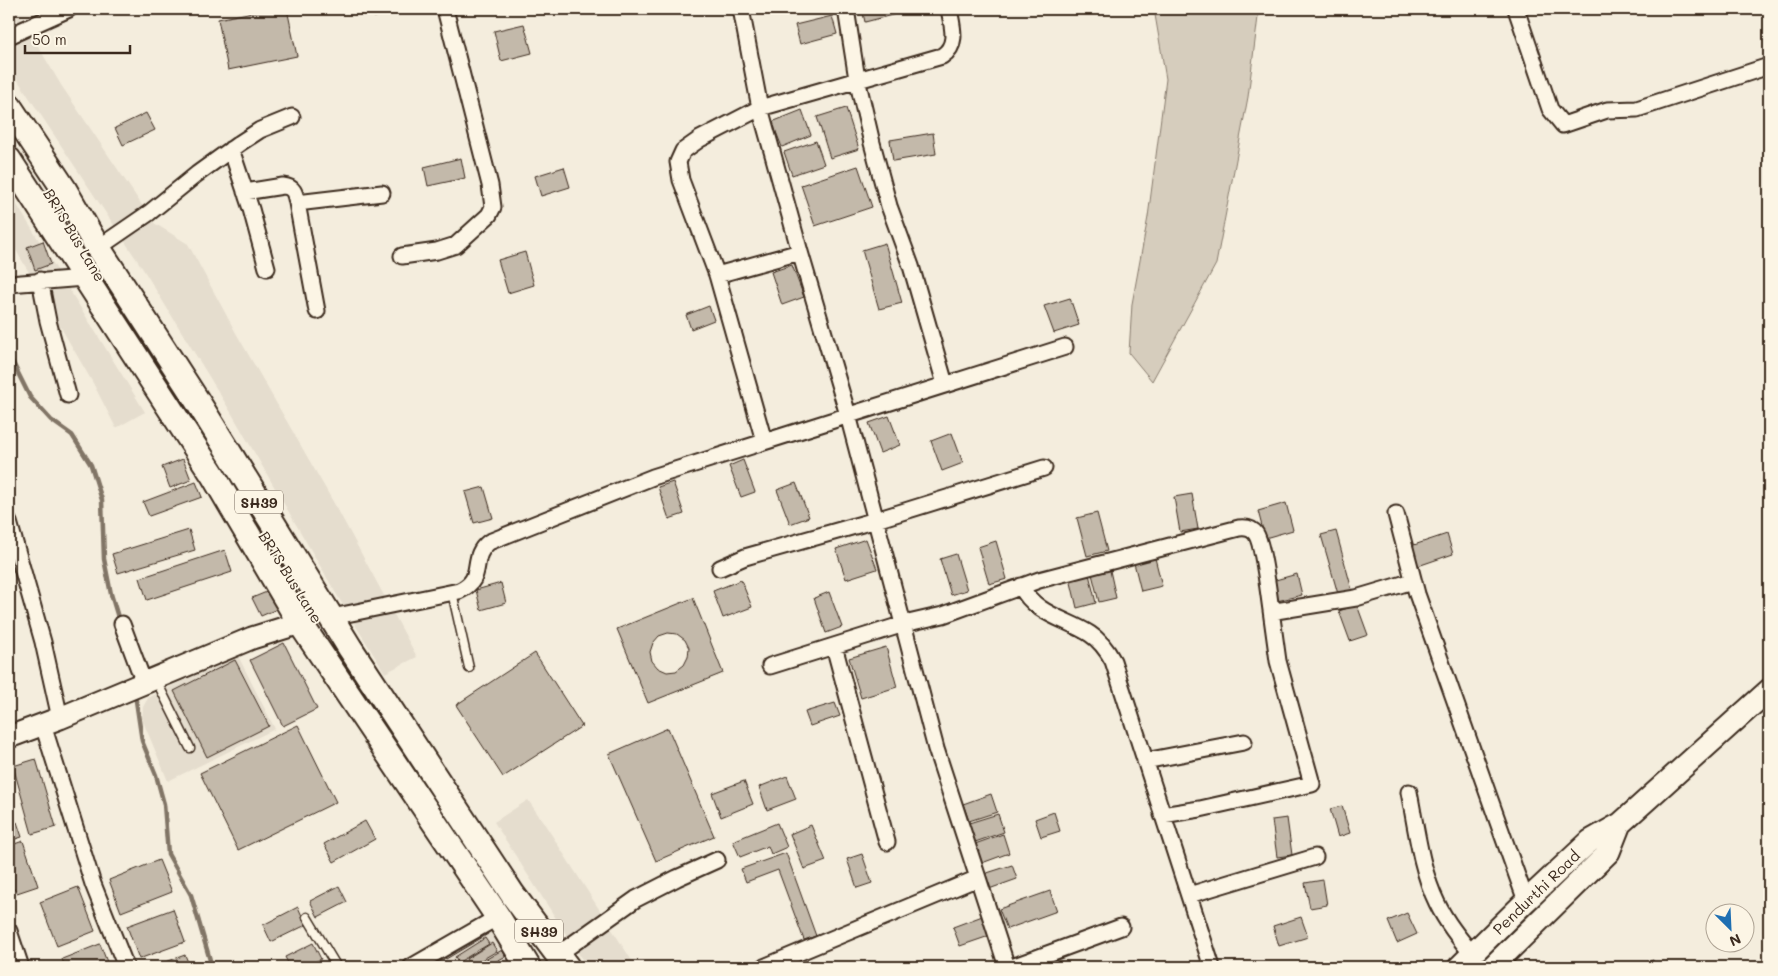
<svg xmlns="http://www.w3.org/2000/svg" width="1778" height="976" viewBox="0 0 1778 976" font-family="Mali,sans-serif">
  <style>
    .built { fill: #e5ddce }
    .green { fill: #d6cdbd; stroke: #887c6e }
    .lines { fill: none; stroke-linecap: round; stroke-linejoin: round }
    .stream { stroke: #817466; stroke-width: 4.5 }
    .building { fill: #c3b9aa; stroke: #3b2a1e; fill-rule: evenodd }
    .lane-casing { stroke: #3b2a1e; stroke-width: 11 }
    .street-casing { stroke: #3b2a1e; stroke-width: 19 }
    .secondary-casing { stroke: #3b2a1e; stroke-width: 25 }
    .primary-casing { stroke: #3b2a1e; stroke-width: 28 }
    .lane { stroke: #fcf5e5; stroke-width: 8 }
    .street { stroke: #fcf5e5; stroke-width: 15 }
    .secondary { stroke: #fcf5e5; stroke-width: 21 }
    .primary { stroke: #fcf5e5; stroke-width: 24 }
    .labels { text-anchor: middle; dominant-baseline: central; stroke-width: 4; stroke-linejoin: round; paint-order: stroke }
    .shield { fill: #fcf5e5; stroke: #75675a; stroke-width: 1 }
    .shield-label { font-size: 14px; font-weight: bold; fill: #3b2a1e }
    .street-label { font-size: 15px; fill: #3b2a1e; stroke: #fcf5e5 }
  </style>
  <rect width="100%" height="100%" fill="#f4eddd"/>
  <filter id="ink" filterUnits="userSpaceOnUse"><feTurbulence type="fractalNoise" baseFrequency=".02" numOctaves="2"/><feDisplacementMap in="SourceGraphic" scale="10" xChannelSelector="R" yChannelSelector="G"/><feConvolveMatrix kernelMatrix="1 2 1 2 8 2 1 2 1" color-interpolation-filters="sRGB"/></filter>
  <g filter="url(#ink)">
    <path class="built" d="M9 9H16L61 85 154 223 188 244 236 333 339 512 417 657 385 673 341 602 232 414 143 269 9 67Z
      M9 192 145 412 116 428 93 383 9 238Z
      M237 654 275 729 168 781 142 719 143 707 148 698Z
      M528 800 544 823 636 967H587L494 822Z
      M483 921 514 967H440L428 951Z"/>
    <path class="green" d="M1154 9H1259L1248 97 1216 264 1152 381 1129 353 1132 304 1148 217 1166 79Z"/>
    <g class="lines">
      <path class="stream" d="M9 355 30 397 51 420 72 435 91 465 102 500 104 559 111 594 120 624
        M135 694 142 741 156 775 164 804 168 854 191 895 212 967"/>
    </g>
    <path class="building" d="M268 9H287L297 56 228 70 218 19Z
      M373 9H420L374 17Z
      M862 9H899L900 13 865 22Z
      M832 16 837 34 800 44 795 25Z
      M524 24 532 53 501 61 494 31Z
      M846 108 859 149 830 158 817 117Z
      M802 110 811 135 782 147 772 122Z
      M146 113 155 130 123 145 115 128Z
      M933 133 936 154 893 161 890 140Z
      M816 141 824 164 792 175 784 152Z
      M461 158 465 178 428 186 424 167Z
      M858 166 872 207 815 226 801 185Z
      M564 167 570 187 541 196 535 176Z
      M43 241 51 264 35 270 27 247Z
      M885 243 902 303 879 309 862 250Z
      M525 252 534 285 508 293 498 260Z
      M792 265 804 297 782 305 771 272Z
      M1070 298 1079 325 1054 333 1044 306Z
      M709 306 714 320 691 329 686 315Z
      M889 416 900 445 880 453 869 423Z
      M952 433 963 463 942 471 931 441Z
      M183 459 191 480 170 488 162 467Z
      M743 460 755 492 741 497 729 466Z
      M196 482 202 497 149 516 143 502Z
      M673 482 684 514 669 519 658 487Z
      M796 483 809 517 790 524 777 490Z
      M484 487 493 518 474 523 465 492Z
      M1192 494 1198 529 1180 532 1174 497Z
      M1286 503 1293 530 1265 538 1258 511Z
      M1097 513 1107 551 1087 556 1077 518Z
      M189 530 195 550 118 573 112 554Z
      M1336 531 1352 590 1338 594 1321 535Z
      M1447 534 1453 554 1418 566 1411 546Z
      M866 539 877 569 846 579 836 549Z
      M996 541 1007 579 989 584 978 547Z
      M225 550 232 572 147 600 140 578Z
      M956 554 967 590 951 595 940 559Z
      M1154 554 1162 586 1141 591 1133 559Z
      M1109 566 1116 598 1099 602 1091 570Z
      M1088 570 1096 603 1077 608 1069 574Z
      M1297 574 1302 595 1277 601 1272 581Z
      M741 580 752 607 723 618 713 591Z
      M501 583 506 603 481 610 476 590Z
      M269 591 277 609 261 616 252 598Z
      M829 592 842 627 826 633 814 598Z
      M693 598 723 673 648 703 617 629ZM668 633 677 634 685 640 689 648 688 657 684 665 676 671 667 672 658 668 652 661 650 652 653 643 659 636Z
      M1357 605 1368 635 1350 641 1339 611Z
      M284 643 317 709 283 726 250 660Z
      M886 647 897 687 861 698 849 658Z
      M535 653 582 726 503 777 456 705Z
      M235 660 269 726 207 757 174 691Z
      M835 703 840 716 810 726 805 712Z
      M298 725 336 802 238 850 200 773Z
      M668 728 714 836 656 861 609 754Z
      M36 759 56 827 32 834 13 766Z
      M787 776 796 799 767 810 759 787Z
      M744 781 753 804 721 817 712 793Z
      M991 794 997 812 969 821 963 804Z
      M1342 806 1350 833 1338 837 1330 809Z
      M1054 812 1060 831 1041 837 1035 819Z
      M998 814 1004 832 975 842 969 823Z
      M1287 818 1292 855 1277 857 1272 820Z
      M365 821 375 839 334 862 324 844Z
      M17 822 22 837 9 841V825Z
      M777 823 787 847 771 854 768 846 740 857 733 841Z
      M811 825 826 861 804 869 790 834Z
      M1003 834 1009 853 982 863 975 844Z
      M23 841 38 886 17 893 15 889 9 891V846Z
      M786 853 816 936 804 940 778 870 746 882 741 869Z
      M862 854 872 883 857 888 847 859Z
      M159 860 172 892 121 912 109 880Z
      M1012 865 1017 879 989 889 984 874Z
      M1323 880 1327 905 1310 908 1305 883Z
      M339 886 347 902 318 917 310 901Z
      M78 887 95 931 57 946 40 902Z
      M1050 891 1057 911 1007 929 999 909Z
      M298 907 306 925 271 942 263 925Z
      M173 909 185 942 139 959 127 926Z
      M1407 913 1417 934 1397 943 1388 921Z
      M985 915 992 935 960 946 953 927Z
      M1301 917 1308 937 1279 946 1273 926Z
      M484 928 488 934 446 959 442 953Z
      M485 938 489 944 459 962 455 957Z
      M313 943 321 959 304 967H290L285 957Z
      M492 943 497 951 471 966 466 959Z
      M100 944 109 967H65L62 959Z
      M502 950 506 956 486 967H483L480 963Z
      M185 955 190 967H152Z
      M1653 960 1655 967H1643L1642 964Z"/>
    <g class="lines">
      <defs>
        <path id="lane" d="M452 592 469 668
          M156 680 190 748
          M307 917 337 967"/>
        <path id="street" d="M741 9 760 108 800 252 848 415 936 749 1007 967
          M846 9 857 79 872 143 889 206 911 266 945 384
          M1516 9 1550 109 1563 125 1607 110 1637 109 1769 66
          M9 36 69 9
          M231 149 251 209 267 268
          M245 192 283 186C294 187 295 193 297 203L317 311
          M297 203 382 193
          M98 248 149 213 197 174 240 143 260 130 292 117
          M402 256 437 251 456 245 489 215 493 207 490 185 445 9
          M717 275 800 252
          M40 280 48 321 68 395
          M9 284 84 278
          M764 441 717 275 681 180 678 162 683 151 700 139 760 108 942 56C959 45 952 26 949 9
          M1396 514 1417 594 1526 901
          M9 522 43 642 60 718
          M720 568 745 557 876 520 1044 468
          M1021 586C1034 614 1067 619 1090 634 1101 641 1107 650 1113 661L1212 967
          M332 617 459 591C487 578 468 558 489 542L653 477 1065 347
          M122 624 144 683
          M834 646 887 842
          M770 666 904 624 943 615 1039 580 1239 528C1246 527 1252 528 1256 534 1263 545 1268 589 1270 603L1276 611 1356 598 1413 581
          M43 725 93 884 126 967
          M1145 761 1244 742
          M1409 792C1416 827 1421 871 1437 903 1446 922 1459 938 1472 954
          M1162 815 1200 809 1312 784 1278 661 1270 603
          M1189 895 1315 857
          M9 931 21 967
          M557 955 636 899 677 878 717 860
          M411 967 498 917
          M764 967 978 878
          M1012 967 1121 927"/>
        <path id="secondary" d="M9 737 60 718 252 638 300 623
          M1459 967 1526 901 1590 841 1620 824 1769 690
          M1492 967 1609 852 1620 824"/>
        <path id="primary" d="M9 106 64 189 95 243 196 399 350 648 513 895 567 967
          M9 160 213 475 300 623 498 917 528 967"/>
      </defs>
      <use href="#lane" class="lane-casing"/>
      <use href="#street" class="street-casing"/>
      <use href="#secondary" class="secondary-casing"/>
      <use href="#primary" class="primary-casing"/>
      <use href="#lane" class="lane"/>
      <use href="#street" class="street"/>
      <use href="#secondary" class="secondary"/>
      <use href="#primary" class="primary"/>
    </g>
  </g>
  <g class="labels">
    <g class="shield">
      <rect x="235" y="490.5" width="48" height="23" rx="4"/>
      <rect x="515" y="919.5" width="48" height="23" rx="4"/>
    </g>
    <g class="shield-label">
      <text x="259" y="502">SH39</text>
      <text x="539" y="931">SH39</text>
    </g>
    <g class="street-label">
      <text transform="translate(75 235) rotate(59)">BRTS Bus Lane</text>
      <text transform="translate(291 577) rotate(58)">BRTS Bus Lane</text>
      <text transform="translate(1536 892) rotate(-44)">Pendurthi Road</text>
    </g>
  </g>
  <rect width="1778" height="976" fill="none" stroke="#fcf5e5" stroke-width="30"/>
  <rect x="15" y="15" width="1748" height="946" fill="none" stroke="#3b2a1e" stroke-width="2" filter="url(#ink)"/>
  <g transform="translate(1730 928) rotate(156)"><circle r="24" fill="#fcf5e5" stroke="#afa495"/>
  <path d="M0-4L9 19L0 12L-9 19Z" fill="#1f6fb2"/>
  <text y="-8" font-size="14" font-weight="bold" text-anchor="middle" fill="#3b2a1e">N</text>
  </g>
  <path d="M25 45v8h105v-8" fill="none" stroke="#3b2a1e" stroke-width="2.5"/>
  <text x="32" y="45" font-size="15" fill="#3b2a1e" stroke="#fcf5e5" stroke-width="4" paint-order="stroke">50 m</text>
</svg>
